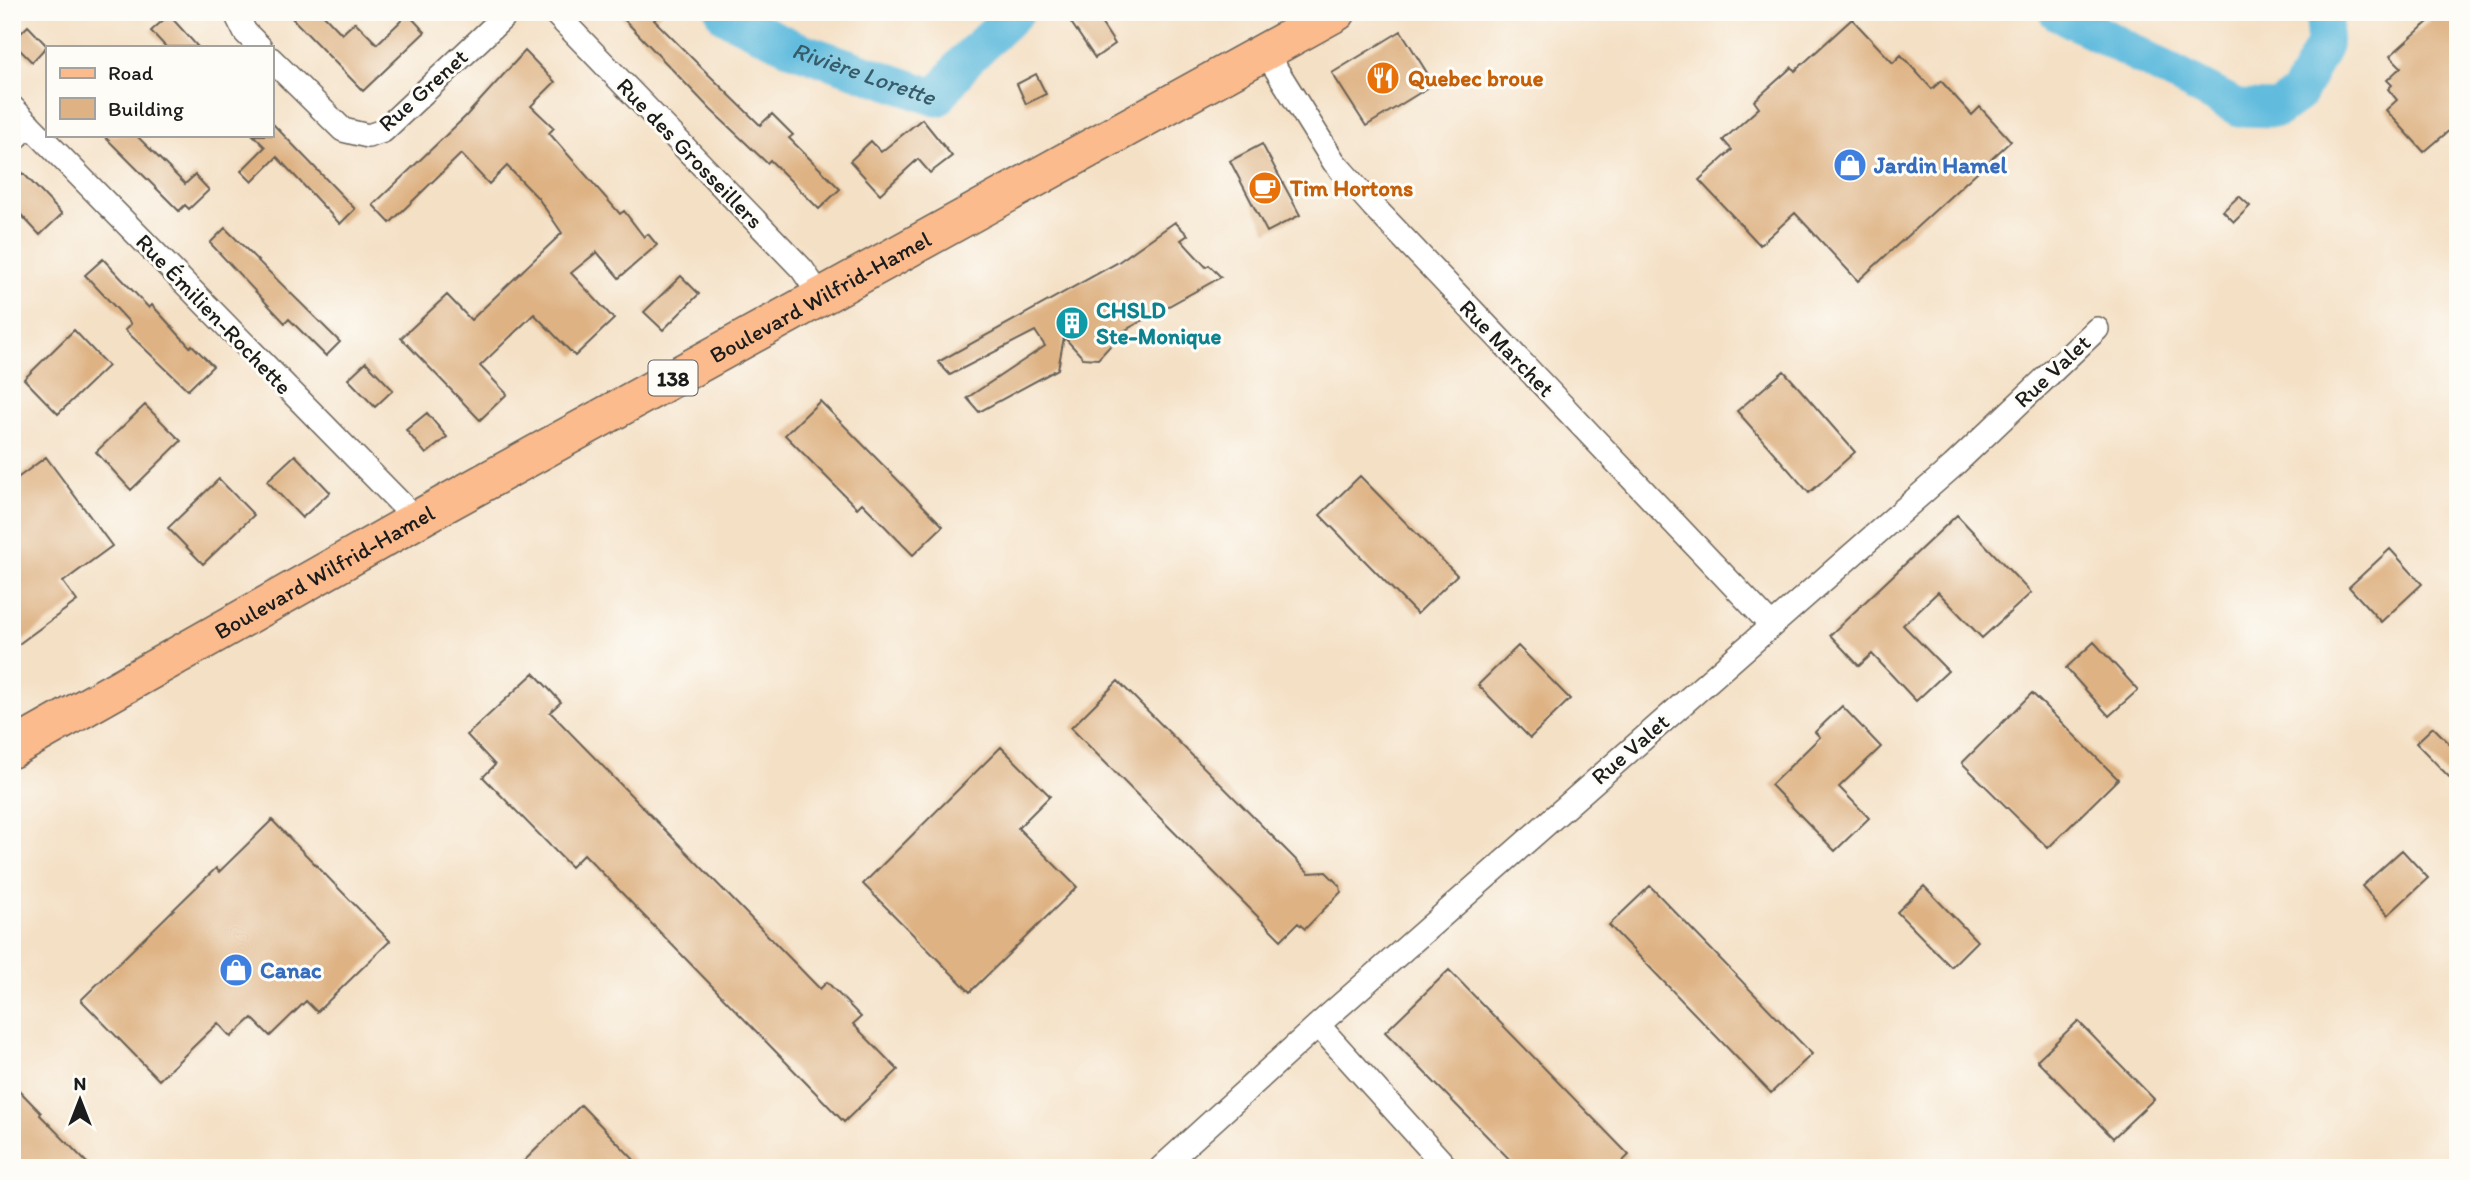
<svg xmlns="http://www.w3.org/2000/svg" width="2470" height="1180" viewBox="0 0 2470 1180" font-family="Itim,sans-serif">
  <style>
    .lines { fill: none; stroke-linecap: round; stroke-linejoin: round }
    .river { stroke: #60bbdd; stroke-width: 37 }
    .building { fill: #deb283 }
    .street-casing { stroke: #686157; stroke-width: 26 }
    .primary-casing { stroke: #686157; stroke-width: 40 }
    .street { stroke: #fff; stroke-width: 23 }
    .primary { stroke: #fbbb8d; stroke-width: 37 }
    .labels { text-anchor: middle; dominant-baseline: central; stroke-width: 6; stroke-linejoin: round; paint-order: stroke }
    .shield { fill: #fdfcf7; stroke: #605f5e; stroke-width: 2 }
    .shield-label { font-size: 21px; font-weight: bold; fill: #1c1c1c }
    .food-label { font-size: 23px; font-weight: bold; fill: #c56008; stroke: #fdfcf7; text-anchor: start }
    .street-label { font-size: 23px; fill: #1c1c1c; stroke: #fdfcf7 }
    .shop-label { font-size: 23px; font-weight: bold; fill: #366cbe; stroke: #fdfcf7; text-anchor: start }
    .culture-label { font-size: 23px; font-weight: bold; fill: #0d838f; stroke: #fdfcf7; text-anchor: start }
    .water-label { font-size: 24px; font-style: italic; fill: #375c69; stroke: #fdfcf7 }
  </style>
  <rect width="100%" height="100%" fill="#fdfcf7"/>
  <filter id="ink" filterUnits="userSpaceOnUse"><feTurbulence type="fractalNoise" baseFrequency=".0143" numOctaves="2"/><feDisplacementMap in="SourceGraphic" scale="14" xChannelSelector="R" yChannelSelector="G"/><feConvolveMatrix kernelMatrix="1 2 1 2 8 2 1 2 1" color-interpolation-filters="sRGB"/></filter>
  <filter id="wash" filterUnits="userSpaceOnUse"><feTurbulence type="fractalNoise" baseFrequency=".00686" numOctaves="4" result="noise"/><feDisplacementMap in="SourceGraphic" scale="28" xChannelSelector="R" yChannelSelector="G"/><feGaussianBlur stdDeviation="1.57" result="paint"/><feColorMatrix in="noise" values="0 0 0 0 0 0 0 0 0 0 0 0 0 0 0 0 0 1.4 0 .05"/><feComposite in="paint" operator="in"/></filter>
  <g filter="url(#wash)">
    <rect width="100%" height="100%" fill="#f4e0c5"/>
    <g class="lines">
      <g class="river">
        <path id="s1" d="M724 12 726 16 793 48 937 98 965 61 1016 12"/>
        <path d="M2057 12 2239 108 2278 109 2298 94 2323 46 2326 12"/>
      </g>
    </g>
    <g id="blocks">
      <path class="building" d="M286 12H321L342 34 355 22 377 44 408 14 425 32 363 91Z
        M617 12H662L654 20 707 73 760 125 772 114 793 135 789 138 840 189 819 209 770 160 767 163 711 110Z
        M1064 12H1094L1115 44 1095 58Z
        M2439 12H2458V123L2424 152 2386 110 2397 100 2388 89 2392 85 2387 80 2401 67 2390 56Z
        M169 15 198 47H166L151 31Z
        M1852 19 1893 63 1901 55 1932 89 1941 81 1972 115 1980 107 2011 141 1858 281 1795 213 1760 245 1699 180 1732 150 1723 140 1759 108 1754 101 1792 67 1795 71Z
        M28 26 47 46 32 62 12 42Z
        M1401 31 1434 84 1366 126 1332 73Z
        M525 51 555 82 531 106 554 128 549 133 620 214 624 211 644 237 648 234 657 245 619 278 597 252 571 273 614 319 575 356 534 314 480 366 507 394 480 420 401 338 447 295 471 320 562 233 538 198 507 166 489 184 461 154 390 223 373 205 465 117Z
        M1036 74 1046 94 1026 104 1017 84Z
        M922 119 952 156 930 173 918 159 880 194 850 161 871 141 881 152Z
        M271 122 355 209 340 224 277 157 252 182 241 171 265 147 253 135H271Z
        M103 135H136L185 184 195 175 209 190 189 209 185 205 179 211Z
        M1262 144 1300 215 1267 232 1230 161Z
        M23 173 62 214 40 235 12 205V183Z
        M2239 196 2250 206 2234 222 2223 211Z
        M1175 222 1188 235 1181 240 1206 267 1209 265 1221 277 1111 338 1112 344 1098 359 1083 358 1064 337 1058 369 979 412 967 398 1045 346 1035 331 950 375 938 362 1117 263Z
        M225 228 340 342 326 356 289 319 285 323 210 243Z
        M103 259 149 308 152 305 190 347 192 345 213 366 188 390 125 330 131 324 85 275Z
        M681 276 699 294 663 330 644 312Z
        M74 330 108 366 58 414 24 379Z
        M366 362 393 390 375 407 348 379Z
        M1784 371 1855 452 1809 493 1737 411Z
        M820 401 943 526 913 555 862 503 857 508 785 435Z
        M145 405 181 441 131 490 96 452Z
        M427 413 447 437 426 454 406 430Z
        M295 455 330 492 302 518 267 481Z
        M46 457 112 546 63 582 77 601 12 649V482Z
        M1360 476 1457 575 1417 614 1320 515Z
        M219 479 254 515 203 564 168 528Z
        M1957 515 2031 593 1982 638 1938 592 1903 625 1948 671 1916 701 1872 654 1859 666 1830 635Z
        M2390 549 2422 584 2381 622 2349 587Z
        M2094 642 2138 690 2109 716 2066 668Z
        M1518 646 1570 699 1530 738 1478 685Z
        M534 673 561 702 550 712 820 989 827 982 861 1017 853 1024 898 1070 844 1122 584 854 571 867 483 777 495 765 467 735Z
        M1118 681 1309 873 1326 872 1340 886 1341 892 1305 929 1298 923 1281 940 1071 728Z
        M2032 693 2118 779 2048 848 1962 763Z
        M1842 706 1881 747 1839 787 1869 818 1835 851 1771 785 1820 737 1815 732Z
        M2433 727 2458 752V786L2416 743Z
        M1001 747 1050 796 1018 828 1077 887 970 992 863 884Z
        M272 820 390 941 317 1012 306 1001 270 1036 252 1018 231 1037 218 1023 159 1080 81 1000 216 868 219 872Z
        M2402 850 2428 878 2388 915 2362 886Z
        M1650 886 1812 1054 1771 1093 1609 925Z
        M1924 886 1977 941 1951 967 1897 912Z
        M1449 970 1629 1155 1616 1168H1518L1385 1032Z
        M2078 1021 2154 1099 2113 1138 2037 1060Z
        M12 1083 41 1113 40 1115 92 1168H12Z
        M581 1105 642 1168H517Z"/>
    </g>
  </g>
  <g filter="url(#ink)">
    <use href="#blocks" fill-opacity="0" stroke="#686157" stroke-width="2"/>
    <g class="lines">
      <defs>
        <path id="street" d="M235 12 245 32 260 47
          M554 12 802 269 821 297
          M1266 53 1334 162 1373 206 1771 625
          M271 59 343 130 368 136 383 131 509 12
          M12 107 417 520
          M12 142 29 124
          M1318 1025 1447 1168
          M1161 1168 1318 1025 1953 466 2097 329"/>
        <g id="primary">
          <path id="s2" d="M12 749 425 515 1337 12"/>
        </g>
      </defs>
      <use href="#street" class="street-casing"/>
      <use href="#primary" class="primary-casing"/>
      <use href="#street" class="street"/>
      <use href="#primary" class="primary"/>
    </g>
  </g>
  <defs>
    <symbol id="restaurant-disc" viewBox="-11 -11 22 22"><circle r="9.5" fill="#e8710a" stroke="#fdfcf7"/><path d="M-5-6h1v4h1v-4h1v4h1v-4h1v5L-1.5 .5V6h-2V.5L-5-1ZM5-6V6H3V1.5H1.5Q1.5-4 5-6Z" fill="#fff"/></symbol>
    <symbol id="shop-disc" viewBox="-11 -11 22 22"><circle r="9.5" fill="#3f7fe0" stroke="#fdfcf7"/><path d="M-5-2.5h2.3a2.7 3.5 0 0 1 5.4 0H5L5.5 6h-11ZM-1.5-2.5h3a1.5 2.3 0 0 0-3 0Z" fill="#fff"/></symbol>
    <symbol id="cafe-disc" viewBox="-11 -11 22 22"><circle r="9.5" fill="#e8710a" stroke="#fdfcf7"/><path d="M-5.5-4.5H6V0H3Q3 3.5 0 3.5H-2.5Q-5.5 3.5-5.5 0ZM3-3.2v2h1.7v-2ZM-6 4.5H4V6H-6Z" fill="#fff"/></symbol>
    <symbol id="building-disc" viewBox="-11 -11 22 22"><circle r="9.5" fill="#0f9aa8" stroke="#fdfcf7"/><path d="M-4-6H4V6H1V3H-1V6H-4ZM-2.5-4.3h1.7v1.8h-1.7ZM.8-4.3h1.7v1.8H.8ZM-2.5-1h1.7V.8h-1.7ZM.8-1h1.7V.8H.8Z" fill="#fff"/></symbol>
  </defs>
  <g fill-rule="evenodd">
    <use href="#restaurant-disc" x="1364" y="59" width="38" height="38"/>
    <use href="#shop-disc" x="1831" y="146" width="38" height="38"/>
    <use href="#cafe-disc" x="1246" y="169" width="38" height="38"/>
    <use href="#building-disc" x="1053" y="304" width="38" height="38"/>
    <use href="#shop-disc" x="217" y="951" width="38" height="38"/>
  </g>
  <g class="labels">
    <rect class="shield" x="648.5" y="360.5" width="49" height="35" rx="5"/>
    <g class="shield-label">
      <text x="673" y="378">138</text>
    </g>
    <g class="food-label">
      <text x="1408" y="78">Quebec broue</text>
      <text x="1290" y="188">Tim Hortons</text>
    </g>
    <g class="street-label">
      <text transform="translate(423 90) rotate(-42)">Rue Grenet</text>
      <text transform="translate(690 153) rotate(46)">Rue des Grosseillers</text>
      <text stroke="none"><textPath href="#s2" startOffset="926">Boulevard Wilfrid-Hamel</textPath></text>
      <text transform="translate(214 314) rotate(46)">Rue Émilien-Rochette</text>
      <text transform="translate(1507 348) rotate(46)">Rue Marchet</text>
      <text transform="translate(2052 371) rotate(-43)">Rue Valet</text>
      <text stroke="none"><textPath href="#s2" startOffset="359">Boulevard Wilfrid-Hamel</textPath></text>
      <text transform="translate(1630 749) rotate(-41)">Rue Valet</text>
    </g>
    <g class="shop-label">
      <text x="1874" y="165">Jardin Hamel</text>
      <text x="260" y="970">Canac</text>
    </g>
    <g class="culture-label">
      <text x="1096" y="310">CHSLD<tspan x="1096" dy="26">Ste-Monique</tspan></text>
    </g>
    <g class="water-label">
      <text stroke="none"><textPath href="#s1" startOffset="154">Rivière Lorette</textPath></text>
    </g>
  </g>
  <rect width="2470" height="1180" fill="none" stroke="#fdfcf7" stroke-width="42"/>
  <rect x="46" y="46" width="228" height="91" fill="#fdfcf7" stroke="#a3a29f" stroke-width="2"/>
  <rect x="60" y="68" width="35" height="10" fill="#fbbb8d" stroke="#a3a29f" stroke-width="2"/>
  <text x="108" y="80" font-size="21" fill="#1c1c1c">Road</text>
  <rect x="60" y="98" width="35" height="21" fill="#deb283" stroke="#a3a29f" stroke-width="2"/>
  <text x="108" y="116" font-size="21" fill="#1c1c1c">Building</text>
  <g transform="translate(80 1100)" stroke="#fdfcf7" stroke-width="5" paint-order="stroke">
  <path d="M0-5L12 26L0 18L-12 26Z" fill="#1c1c1c"/>
  <text y="-10" font-size="19" font-weight="bold" text-anchor="middle" fill="#1c1c1c">N</text>
  </g>
</svg>
